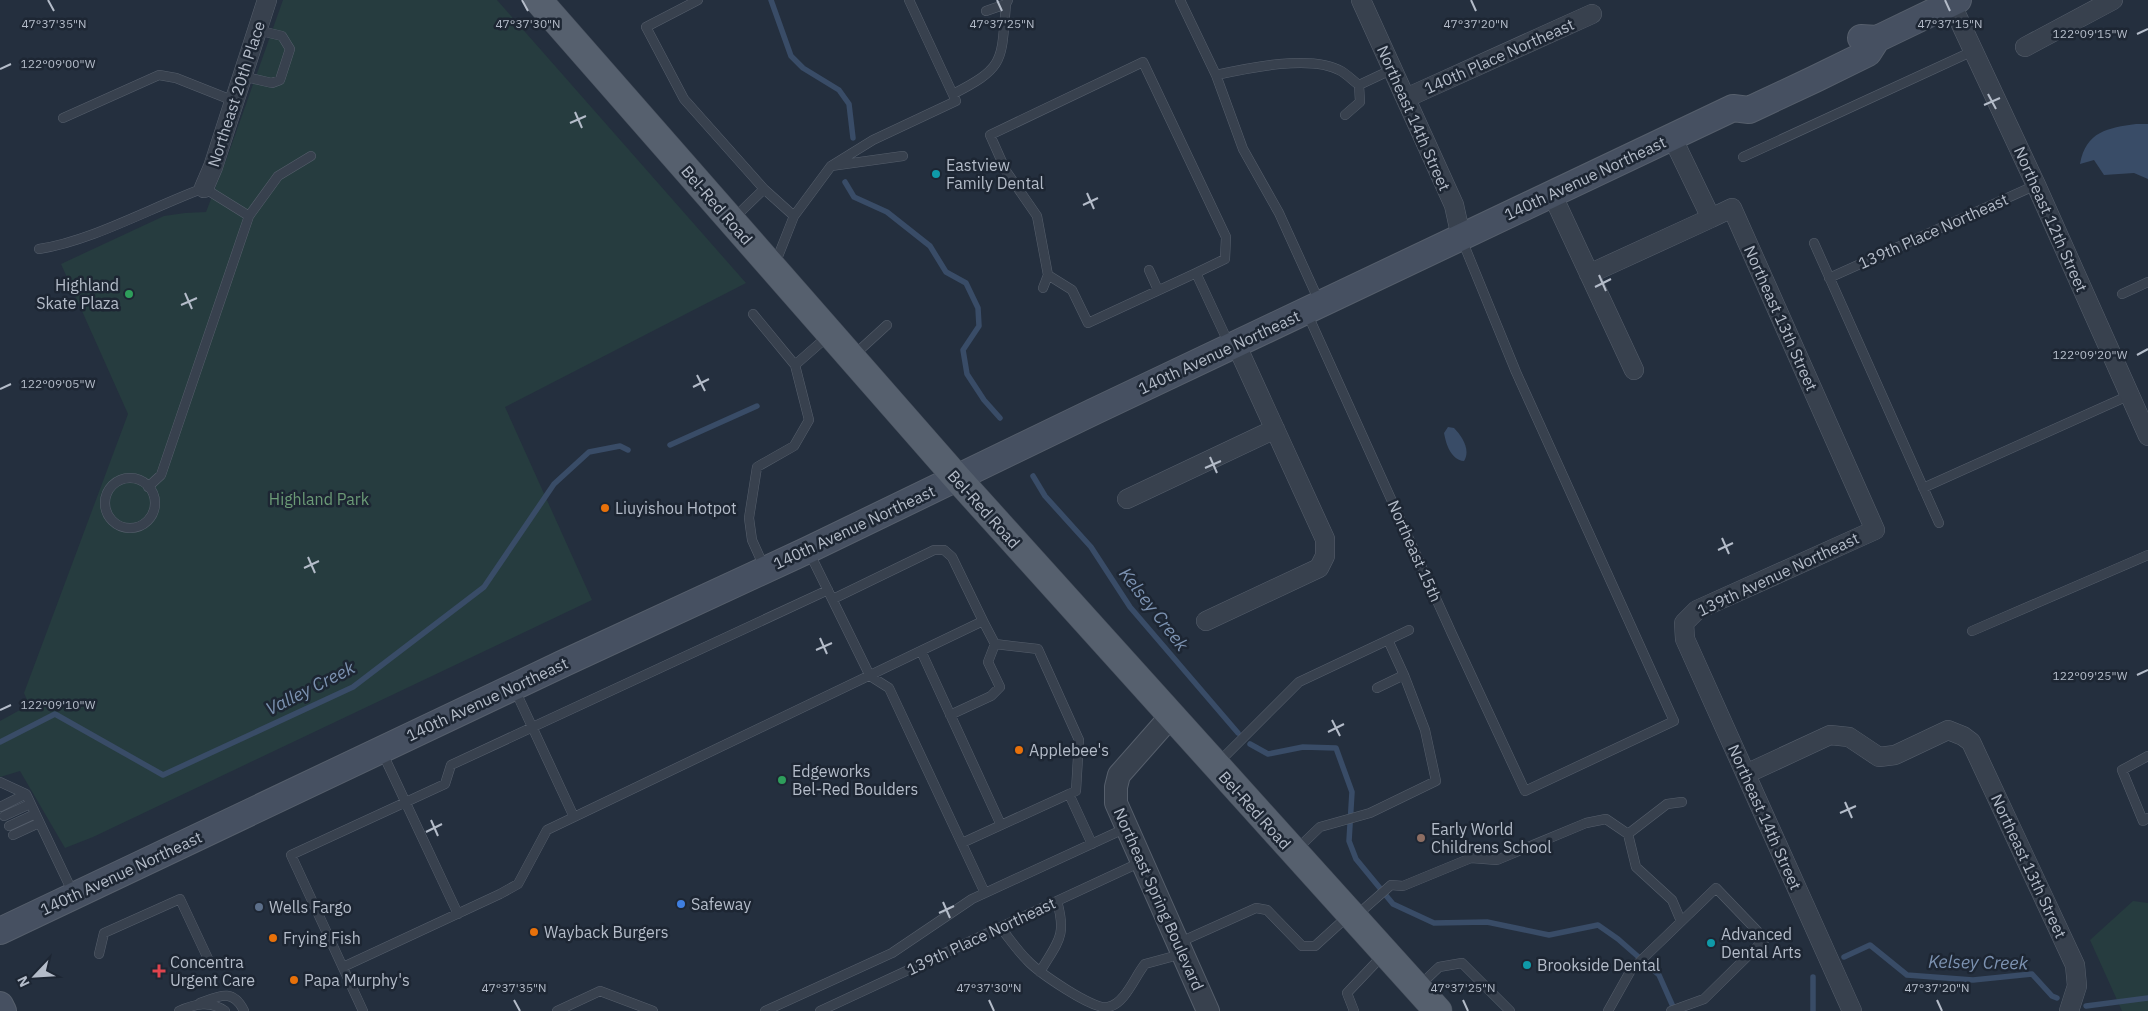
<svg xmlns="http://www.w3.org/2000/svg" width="2148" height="1011" viewBox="0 0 2148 1011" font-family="'IBM Plex Sans',sans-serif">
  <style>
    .green { fill: #263c3f }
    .water { fill: #394c67 }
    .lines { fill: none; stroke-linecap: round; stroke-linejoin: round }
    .stream { stroke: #394c67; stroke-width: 5.5 }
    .service-casing { stroke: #565f6c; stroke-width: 10 }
    .minor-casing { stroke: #565f6c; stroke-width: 20 }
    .tertiary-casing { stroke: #565f6c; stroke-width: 24 }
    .secondary-casing { stroke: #565f6c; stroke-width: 28 }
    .primary-casing { stroke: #414a57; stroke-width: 29 }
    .service { stroke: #38414e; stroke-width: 9 }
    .minor { stroke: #38414e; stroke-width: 19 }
    .tertiary { stroke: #38414e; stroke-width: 22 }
    .secondary { stroke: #465061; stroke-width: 26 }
    .primary { stroke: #56606e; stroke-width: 28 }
    .ticks { fill: none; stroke: #b4bcc9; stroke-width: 2 }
    .culture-dot { fill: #0f9aa8; stroke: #1d2633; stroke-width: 2 }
    .leisure-dot { fill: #2e9e5b; stroke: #1d2633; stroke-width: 2 }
    .food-dot { fill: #e8710a; stroke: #1d2633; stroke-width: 2 }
    .education-dot { fill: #8d6e63; stroke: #1d2633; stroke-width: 2 }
    .shop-dot { fill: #3f7fe0; stroke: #1d2633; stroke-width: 2 }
    .service-dot { fill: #5c6f8a; stroke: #1d2633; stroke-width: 2 }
    .health-dot { fill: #e0444e; stroke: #1d2633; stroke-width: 2 }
    .labels { text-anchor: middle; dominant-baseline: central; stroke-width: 5; stroke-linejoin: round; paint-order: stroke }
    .street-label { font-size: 16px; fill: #b4bcc9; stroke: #1d2633 }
    .poi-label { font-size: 16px; fill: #b4bcc9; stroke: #1d2633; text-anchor: start }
    .park-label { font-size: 16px; fill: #6b9a76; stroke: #1d2633 }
    .water-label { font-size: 18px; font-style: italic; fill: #7c92b1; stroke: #1d2633 }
    .ticks-label { font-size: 12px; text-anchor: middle; fill: #b4bcc9; stroke: #1d2633; stroke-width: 5; stroke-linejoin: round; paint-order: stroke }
  </style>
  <rect width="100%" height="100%" fill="#242f3e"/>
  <path class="green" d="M283 0H497L746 283 505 407 592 600 93 837 65 848 20 771 0 777V721L29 705 24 693 128 414 61 264 164 216 185 213 206 212 228 155Z
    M2133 901 2148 903V1011H2122L2090 940Z"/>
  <path class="water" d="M2136 124H2148V179L2134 173 2104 175 2094 160 2080 164C2086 131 2108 128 2136 124Z
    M1448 427 1454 428C1462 436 1471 450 1464 461 1451 460 1446 444 1444 433Z"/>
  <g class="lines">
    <path class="stream" d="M771 0 791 56 803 68 839 90 849 104 853 138
      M845 182 854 197 887 212 930 246 946 272 966 283 978 308 979 326 963 350 967 374 984 400 1000 418
      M670 445 757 406
      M1033 476 1045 496 1091 547 1130 607 1238 733
      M0 742 55 714 163 775 353 687 484 587 554 484 589 452 620 446 628 450
      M1250 744 1268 754 1303 747 1336 748 1352 792 1349 841 1356 859 1393 904 1434 923 1487 922 1549 935 1598 925 1618 939 1659 975 1675 1011
      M1844 957 1870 945 1907 975 1973 980 2032 974 2052 996 2057 998
      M1813 977V1011
      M2086 1006 2148 998"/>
    <defs>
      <path id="service" d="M698 0 646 27 684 99 764 189 734 218
        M1180 0 1216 75 1243 149 1279 213 1319 301
        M986 11 1006 4 1008 0
        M1216 75C1248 68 1312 54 1341 71 1348 75 1353 81 1359 85L1360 102 1345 115
        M242 76 272 83 280 80 290 49 282 36 257 30
        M1359 85 1393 69
        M953 94C1006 67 1001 61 1006 4
        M63 118 159 75 176 78 234 101
        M1743 157 1973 51
        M831 166 873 140 956 101 909 0
        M764 189 794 216
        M249 216 278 176 311 156
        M1814 243 1939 523
        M39 249C92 241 152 207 204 188L249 216 161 475 148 487
        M775 264 794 216 831 166 903 156
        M1149 270 1158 290
        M1196 273 1225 259 1226 237 1143 62 990 135 1006 171 1037 216 1048 275 1072 290 1088 323 1196 273 1229 344
        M1829 278 2036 185
        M1043 288 1048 275
        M2122 294 2148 282
        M1307 313 1452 634 1525 791 1674 721 1516 372 1462 240
        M753 314 795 365 828 336
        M853 356 887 325
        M105 503a25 25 0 1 1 50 0a25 25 0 1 1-50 0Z
        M1923 488 2130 395
        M809 552 870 676 889 688 985 893
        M765 569 752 540 749 518 757 467 794 446 809 420 795 365
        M833 599 934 550H944L952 557 983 621
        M1972 631 2148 555
        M1388 640 1409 630
        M921 651 1001 825
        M1377 688 1404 675
        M515 690 574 817
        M950 715 991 696 1000 687 988 662 995 644
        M382 752 458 914
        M2148 756 2122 770 2143 821 2148 818
        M1219 762 1299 682 1388 640 1404 675 1425 730 1436 781 1370 813 1320 827 1296 850
        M0 782 26 794 73 893
        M0 807 26 794
        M4 816 30 804
        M9 826 35 814
        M13 835 39 823
        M962 843 1069 794
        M1357 915 1391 885 1403 886 1471 858 1497 860 1586 823 1606 819 1628 834
        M1681 921 1672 900 1636 867 1628 834 1667 804 1682 802
        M1000 927C1009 938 1017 950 1027 960 1038 972 1094 1011 1108 1007 1125 1004 1135 976 1145 964L1182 954
        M1178 943 1256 908 1267 910 1302 946H1315L1348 916
        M99 954 104 933 180 899 210 963
        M343 967 500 894 518 884 547 830 983 621 995 644 1038 649 1079 740 1076 791 1069 794 1092 844
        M1040 972C1058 941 1067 937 1057 901
        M1419 986 1439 967 1462 963 1510 1011
        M200 1003C219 996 233 988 244 1011
        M179 1011C195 1004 210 1000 225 1011
        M363 1011 291 855 445 784 451 765 828 590
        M557 1011 600 991 653 1011
        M765 1011 892 953 972 899 1126 828
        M820 1011 1141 862
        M1354 1011 1347 993 1383 955
        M1608 1011 1631 970 1716 888 1765 939 1704 999 1671 1011"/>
      <path id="minor" d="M1361 0 1454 205 1461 237
        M1951 3 2036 185 2148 436
        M2025 47 2113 0
        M1406 98 1592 14
        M1672 137 1711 218 1732 208 1875 530 1697 610 1684 623 1685 639 1852 1011
        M204 188 213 167 267 0
        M1552 194 1634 370
        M1589 274 1711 218
        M1127 499 1275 429
        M1206 621 1319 568 1325 556V539L1236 344
        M1746 774 1830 735 1849 737 1879 757 1895 755 1948 730 1963 736 1971 742 2075 965 2077 986 2069 1011"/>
      <path id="tertiary" d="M1171 716 1119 775 1116 787V803L1208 1011"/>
      <path id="secondary" d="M1861 38 1877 39 1958 0
        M0 931 562 664 808 550 1093 412 1733 108 1749 110 1815 79 1868 53 1877 39
        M0 1005 3 1011"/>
      <path id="primary" d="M538 0 957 478 1438 1011"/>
    </defs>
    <use href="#service" class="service-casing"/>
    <use href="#minor" class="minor-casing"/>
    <use href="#tertiary" class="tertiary-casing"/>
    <use href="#secondary" class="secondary-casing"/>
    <use href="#primary" class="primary-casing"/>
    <use href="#service" class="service"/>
    <use href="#minor" class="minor"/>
    <use href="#tertiary" class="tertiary"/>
    <use href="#secondary" class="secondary"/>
    <use href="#primary" class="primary"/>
  </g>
  <path class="ticks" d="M48 0 54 11M522 0 528 11M997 0 1002 11M1471 0 1476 11M1945 0 1950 11M2137 34 2148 29M0 69 11 64M1988 94 1996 109M1984 105 2000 98M575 112 582 128M570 123 586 116M1087 193 1094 209M1083 205 1098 198M1599 275 1606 291M1595 287 1611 279M185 293 192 309M181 305 197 298M2137 355 2148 349M697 375 705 391M693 387 709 379M0 389 11 384M1210 457 1217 473M1205 468 1221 461M1722 538 1729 554M1718 550 1733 543M308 557 315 573M304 568 319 561M820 638 827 654M816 650 832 643M2137 675 2148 670M0 710 11 705M1332 720 1340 736M1328 732 1344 724M1845 802 1852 818M1840 813 1856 806M431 820 438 836M426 832 442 824M943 902 950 918M939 913 954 906M514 1000 520 1011M989 1000 994 1011M1463 1000 1468 1011M1937 1000 1942 1011"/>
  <g class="culture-dot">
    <circle cx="936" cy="174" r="5"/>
    <circle cx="1711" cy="943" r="5"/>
    <circle cx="1527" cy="965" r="5"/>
  </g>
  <g class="leisure-dot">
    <circle cx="129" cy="294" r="5"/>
    <circle cx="782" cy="780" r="5"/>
  </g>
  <g class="food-dot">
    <circle cx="605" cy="508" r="5"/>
    <circle cx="1019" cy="750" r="5"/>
    <circle cx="534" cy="932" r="5"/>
    <circle cx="273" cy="938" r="5"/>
    <circle cx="294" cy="980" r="5"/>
  </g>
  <circle class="education-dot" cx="1421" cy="838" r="5"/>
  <circle class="shop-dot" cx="681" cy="904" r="5"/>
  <circle class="service-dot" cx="259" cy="907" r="5"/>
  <path class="health-dot" d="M156.5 963.5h5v5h5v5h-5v5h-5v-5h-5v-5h5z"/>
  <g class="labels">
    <g class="street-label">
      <text transform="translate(1499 56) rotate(-24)">140th Place Northeast</text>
      <text transform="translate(236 94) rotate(-72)">Northeast 20th Place</text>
      <text transform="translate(1414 118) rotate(66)">Northeast 14th Street</text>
      <text transform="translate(1585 178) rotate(-25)">140th Avenue Northeast</text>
      <text transform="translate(717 205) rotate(49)">Bel-Red Road</text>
      <text transform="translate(2051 219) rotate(66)">Northeast 12th Street</text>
      <text transform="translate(1933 231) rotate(-24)">139th Place Northeast</text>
      <text transform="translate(1781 318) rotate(66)">Northeast 13th Street</text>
      <text transform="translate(1219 352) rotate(-25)">140th Avenue Northeast</text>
      <text transform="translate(984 509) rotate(48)">Bel-Red Road</text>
      <text transform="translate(854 527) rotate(-25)">140th Avenue Northeast</text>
      <text transform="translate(1415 551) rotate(66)">Northeast 15th</text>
      <text transform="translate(1778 574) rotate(-25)">139th Avenue Northeast</text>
      <text transform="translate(487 699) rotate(-25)">140th Avenue Northeast</text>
      <text transform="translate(1255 810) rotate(48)">Bel-Red Road</text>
      <text transform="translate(1765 817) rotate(66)">Northeast 14th Street</text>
      <text transform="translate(2029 866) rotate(65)">Northeast 13th Street</text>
      <text transform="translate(121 873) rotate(-25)">140th Avenue Northeast</text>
      <text transform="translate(1159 899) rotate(66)">Northeast Spring Boulevard</text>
      <text transform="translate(981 936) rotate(-25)">139th Place Northeast</text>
    </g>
    <g class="poi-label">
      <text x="946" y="165">Eastview<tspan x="946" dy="18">Family Dental</tspan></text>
      <text x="119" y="285" text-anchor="end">Highland<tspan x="119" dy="18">Skate Plaza</tspan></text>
      <text x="615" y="508">Liuyishou Hotpot</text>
      <text x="1029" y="750">Applebee's</text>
      <text x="792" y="771">Edgeworks<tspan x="792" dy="18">Bel-Red Boulders</tspan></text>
      <text x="1431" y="829">Early World<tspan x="1431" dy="18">Childrens School</tspan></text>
      <text x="691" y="904">Safeway</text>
      <text x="269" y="907">Wells Fargo</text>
      <text x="544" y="932">Wayback Burgers</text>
      <text x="1721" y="934">Advanced<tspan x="1721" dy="18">Dental Arts</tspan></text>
      <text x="283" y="938">Frying Fish</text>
      <text x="170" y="962">Concentra<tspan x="170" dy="18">Urgent Care</tspan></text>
      <text x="1537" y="965">Brookside Dental</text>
      <text x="304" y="980">Papa Murphy's</text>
    </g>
    <g class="park-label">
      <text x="319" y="499">Highland Park</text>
    </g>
    <g class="water-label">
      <text transform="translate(1154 609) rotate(52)">Kelsey Creek</text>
      <text transform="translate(310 688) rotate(-27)">Valley Creek</text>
      <text transform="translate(1978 962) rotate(1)">Kelsey Creek</text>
    </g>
  </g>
  <g class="ticks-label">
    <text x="54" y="28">47°37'35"N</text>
    <text x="528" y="28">47°37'30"N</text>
    <text x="1002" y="28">47°37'25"N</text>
    <text x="1476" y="28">47°37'20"N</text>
    <text x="1950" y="28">47°37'15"N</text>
    <text x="2090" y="38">122°09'15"W</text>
    <text x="58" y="68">122°09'00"W</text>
    <text x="2090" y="359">122°09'20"W</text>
    <text x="58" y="388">122°09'05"W</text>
    <text x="2090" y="680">122°09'25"W</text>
    <text x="58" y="709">122°09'10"W</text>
    <text x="514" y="992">47°37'35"N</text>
    <text x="989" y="992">47°37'30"N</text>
    <text x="1463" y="992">47°37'25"N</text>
    <text x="1937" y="992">47°37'20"N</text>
  </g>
  <g transform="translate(35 976) rotate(245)" stroke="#1d2633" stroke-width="4" paint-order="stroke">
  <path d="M0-4L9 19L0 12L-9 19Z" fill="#b4bcc9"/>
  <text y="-8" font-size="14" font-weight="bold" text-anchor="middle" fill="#b4bcc9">N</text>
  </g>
</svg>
